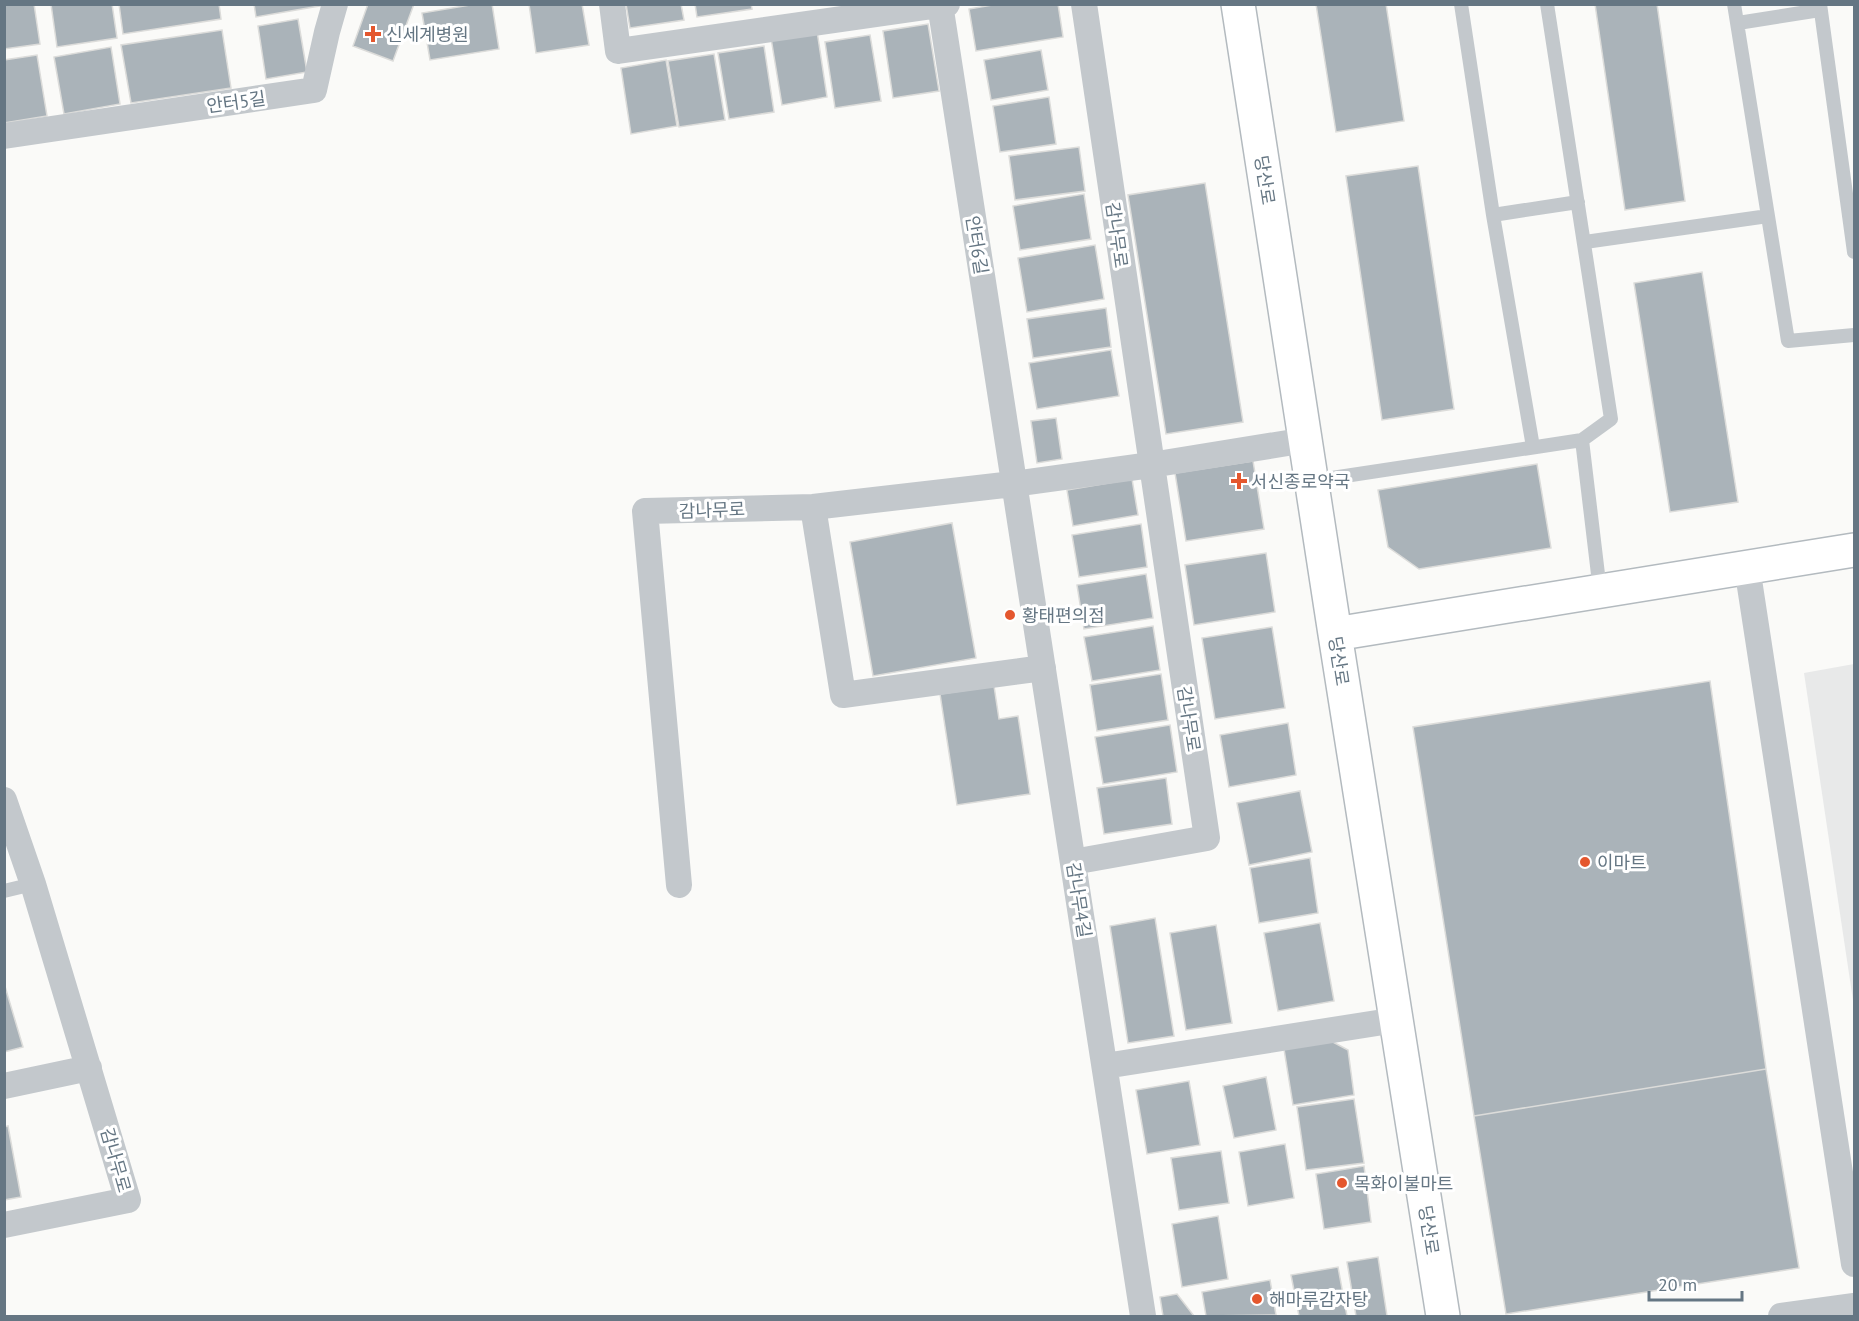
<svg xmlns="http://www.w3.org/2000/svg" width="1859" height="1321" viewBox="0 0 1859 1321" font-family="'PT Sans','Noto Sans KR',sans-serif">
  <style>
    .built { fill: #e8e9e9 }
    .building { fill: #aab3b9; stroke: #dcdcda; stroke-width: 1.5 }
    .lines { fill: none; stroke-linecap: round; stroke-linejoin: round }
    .secondary-casing { stroke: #b3babf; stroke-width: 36 }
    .lane { stroke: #c3c8cc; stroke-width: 14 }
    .street { stroke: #c3c8cc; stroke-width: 26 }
    .secondary { stroke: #fff; stroke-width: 33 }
    .poi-dot { fill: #e4572e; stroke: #fff; stroke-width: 2 }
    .labels { text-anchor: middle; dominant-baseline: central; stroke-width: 6; stroke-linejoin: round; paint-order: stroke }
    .poi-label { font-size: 18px; fill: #657683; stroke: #fff; text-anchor: start }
    .street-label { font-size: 18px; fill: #657683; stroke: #fff }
  </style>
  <rect width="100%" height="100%" fill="#fafaf8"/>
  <path class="built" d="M1854 664V1007L1804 673Z"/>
  <path class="building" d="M4 4H34L40 44 4 49Z
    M51 4H112L117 38 57 47Z
    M119 4H219L221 19 123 34Z
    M254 4H325V5L256 17Z
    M368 4H414L393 61 353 46Z
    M476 4H492L499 49 430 60 422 13Z
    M529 4H582L589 45 536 53Z
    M626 4H681L684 20 630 28Z
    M695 4H751L752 9 697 17Z
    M998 4H1058L1063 37 976 51 969 9Z
    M1316 4H1386L1404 121 1336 132Z
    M1595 4H1657L1685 201 1625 210Z
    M298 19 307 72 266 79 258 26Z
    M928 24 939 91 893 98 883 31Z
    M222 30 231 88 131 103 121 45Z
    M817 31 827 97 782 105 771 38Z
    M870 35 881 101 835 108 825 42Z
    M764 46 774 112 729 119 718 53Z
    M111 47 120 104 64 114 54 57Z
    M1041 50 1048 90 991 100 984 60Z
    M714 54 725 120 679 127 668 61Z
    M37 55 47 116 4 123V60Z
    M666 60 677 126 631 134 621 68Z
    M1049 97 1056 144 1000 152 993 106Z
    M1079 147 1085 191 1015 200 1009 156Z
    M1418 166 1454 409 1382 420 1346 176Z
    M1205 183 1243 422 1166 434 1128 195Z
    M1084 194 1091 239 1020 250 1013 206Z
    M1095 245 1104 299 1027 312 1018 258Z
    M1702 272 1738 502 1670 512 1634 283Z
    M1106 308 1111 347 1033 358 1027 319Z
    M1111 350 1119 396 1037 409 1029 363Z
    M1056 418 1062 459 1037 463 1031 421Z
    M1253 461 1264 529 1186 541 1175 473Z
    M1537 464 1551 548 1419 569 1388 547 1378 490Z
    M1132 479 1138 515 1073 526 1067 490Z
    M952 523 976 658 873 676 850 542Z
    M1141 524 1147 567 1079 577 1072 535Z
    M1266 553 1275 612 1194 625 1185 565Z
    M1146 574 1153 618 1084 629 1077 585Z
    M1153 626 1160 670 1092 681 1084 637Z
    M1272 627 1285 708 1215 719 1202 638Z
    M1161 674 1168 720 1097 731 1090 685Z
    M1710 681 1766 1069 1474 1116 1413 727Z
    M994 686 999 719 1018 716 1030 794 957 805 940 694Z
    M1288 723 1296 775 1229 787 1220 735Z
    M1170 725 1177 772 1103 784 1095 737Z
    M1166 778 1172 824 1104 834 1097 788Z
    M1300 791 1312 852 1249 865 1237 803Z
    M1310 858 1318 913 1259 923 1250 868Z
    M1155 918 1174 1036 1128 1043 1110 926Z
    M1320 923 1334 1001 1278 1011 1264 933Z
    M1216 925 1232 1023 1186 1030 1170 933Z
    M4 983 23 1047 4 1052Z
    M1331 1041 1348 1050 1354 1095 1293 1105 1284 1049Z
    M1766 1069 1799 1268 1506 1314 1474 1116Z
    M1266 1077 1276 1130 1234 1138 1223 1086Z
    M1189 1081 1200 1145 1147 1154 1136 1090Z
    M1354 1099 1364 1163 1306 1170 1297 1107Z
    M8 1126 21 1197 4 1200V1127Z
    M1285 1144 1294 1198 1248 1206 1239 1152Z
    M1221 1151 1229 1203 1179 1210 1171 1158Z
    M1364 1166 1371 1222 1324 1229 1316 1174Z
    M1218 1216 1228 1279 1182 1287 1172 1224Z
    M1378 1257 1387 1316H1356L1347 1262Z
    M1338 1267 1347 1316H1299L1291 1275Z
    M1270 1280 1276 1315 1206 1316 1202 1292Z
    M1177 1294 1194 1316H1163L1160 1297Z"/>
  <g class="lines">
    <defs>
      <path id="secondary" d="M1238 4 1335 634 1443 1316
        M1335 634 1854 550"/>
    </defs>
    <use href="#secondary" class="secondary-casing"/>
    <path class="lane" d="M1461 4 1493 215 1533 447
      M1547 4 1611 419 1582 440
      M1734 4 1788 341 1854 335
      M1820 4 1854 252
      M1738 23 1820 10
      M1493 215 1578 202
      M1585 242 1768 216
      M1312 481 1582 440 1600 591
      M4 891 33 884"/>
    <path class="street" d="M612 4 618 51 947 4
      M940 4 1143 1316
      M4 136 314 90 327 32 335 4
      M813 507 843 695 1043 668
      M1747 567 1854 1264
      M4 800 33 884 128 1200 4 1225
      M1073 862 1207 838 1084 4
      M679 885 645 511 813 507 1013 484 1151 465 1306 440
      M1105 1066 1396 1020
      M4 1086 89 1068
      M1781 1316 1854 1306"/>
    <use href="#secondary" class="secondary"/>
  </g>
  <g class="poi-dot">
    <path d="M370 25h6v6h6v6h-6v6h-6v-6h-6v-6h6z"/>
    <path d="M1236 472h6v6h6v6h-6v6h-6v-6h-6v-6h6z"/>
    <circle cx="1010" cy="615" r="6"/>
    <circle cx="1585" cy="862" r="6"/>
    <circle cx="1342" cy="1183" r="6"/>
    <circle cx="1257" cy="1299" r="6"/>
  </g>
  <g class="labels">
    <g class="poi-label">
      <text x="386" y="34">신세계병원</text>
      <text x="1251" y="481">서신종로약국</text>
      <text x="1022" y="615">황태편의점</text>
      <text x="1597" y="862">이마트</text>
      <text x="1354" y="1183">목화이불마트</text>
      <text x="1269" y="1299">해마루감자탕</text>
    </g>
    <g class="street-label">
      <text transform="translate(236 102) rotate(-8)">안터5길</text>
      <text transform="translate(1265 180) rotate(81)">당산로</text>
      <text transform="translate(1117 235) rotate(82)">감나무로</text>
      <text transform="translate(977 245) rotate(81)">안터6길</text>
      <text transform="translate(712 510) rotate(-2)">감나무로</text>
      <text transform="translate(1339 661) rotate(81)">당산로</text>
      <text transform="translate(1189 719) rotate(81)">감나무로</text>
      <text transform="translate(1079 900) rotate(81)">감나무4길</text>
      <text transform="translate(116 1160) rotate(74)">감나무로</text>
      <text transform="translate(1429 1230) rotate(81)">당산로</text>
    </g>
  </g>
  <rect width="1859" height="1321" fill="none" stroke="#657683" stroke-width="12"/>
  <path d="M1649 1291v9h93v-9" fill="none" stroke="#657683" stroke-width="3"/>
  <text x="1658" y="1291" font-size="18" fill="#657683" stroke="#ffffff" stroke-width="4.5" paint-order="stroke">20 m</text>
</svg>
